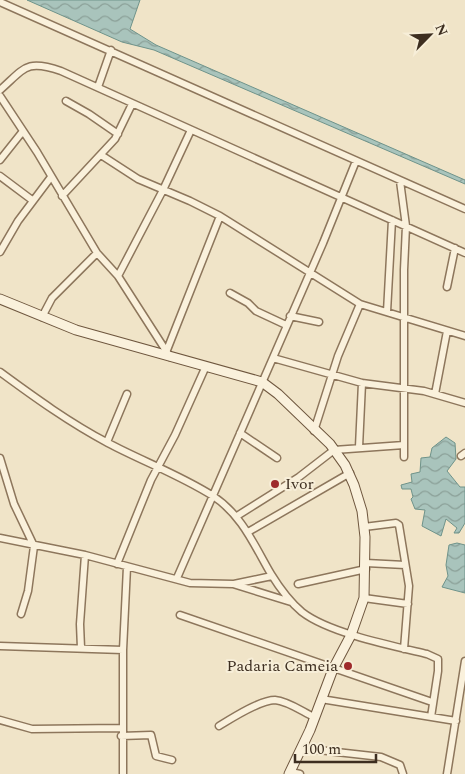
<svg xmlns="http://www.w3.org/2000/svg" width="465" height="774" viewBox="0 0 465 774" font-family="Spectral,serif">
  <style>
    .water { fill: url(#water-waves); stroke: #6f938a }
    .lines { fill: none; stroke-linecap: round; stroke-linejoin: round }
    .street-casing { stroke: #8d765c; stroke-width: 9 }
    .secondary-casing { stroke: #6f573f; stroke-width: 11 }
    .street { stroke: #faf1dc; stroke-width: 6 }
    .secondary { stroke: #faf1dc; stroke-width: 9 }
    .poi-dot { fill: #9e2a2b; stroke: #f7eed8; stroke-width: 2 }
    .labels { text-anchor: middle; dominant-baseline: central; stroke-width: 4; stroke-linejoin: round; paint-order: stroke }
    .poi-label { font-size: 16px; fill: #3d2e20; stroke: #f7eed8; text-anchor: start }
  </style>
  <defs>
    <pattern id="water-waves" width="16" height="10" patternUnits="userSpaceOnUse" patternTransform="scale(1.25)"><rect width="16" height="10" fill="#a9c4bc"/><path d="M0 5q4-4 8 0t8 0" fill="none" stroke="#8ba098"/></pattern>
  </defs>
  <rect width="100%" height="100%" fill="#f0e4c8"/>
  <path class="water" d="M27 0H140L130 29 156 45 465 180V184L154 50 122 42Z
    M446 437 455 443 456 459 447 471 460 487H465V523L459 533H454L457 528 446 519 441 536 422 526 425 510 415 509 411 499 413 497 411 489H402L401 485 412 482 411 474 420 472 421 458 430 457 432 448Z
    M457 543 465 545V593L442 587 448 576 446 565 449 545Z"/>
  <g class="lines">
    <defs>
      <path id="street" d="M0 2 465 209
        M98 87 111 50
        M0 90C25 68 26 59 61 71L465 253
        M0 96 37 152 97 253 118 276 170 357
        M66 101 89 114 118 134
        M101 155 138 179 190 201 220 216 360 304 465 336
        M0 160 23 131
        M0 176 32 200
        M400 181 406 226 404 270V457
        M62 196 115 139 132 104
        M0 252 18 221 51 177
        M118 276 163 190 191 130
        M447 287 455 248
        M230 293 248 303 256 311 286 325
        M387 312 392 220
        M290 316 319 322
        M42 317 52 298 97 253
        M167 350 220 216
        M273 358 362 383 424 391 465 403
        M0 372C34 397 70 423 108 443 142 461 180 475 213 496 242 515 254 545 271 574 279 587 290 602 302 612 329 633 393 646 427 654L438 659V671L431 717
        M435 394 447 331
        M314 431 338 356 360 304
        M240 433 277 458
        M107 442 127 394
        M359 447 362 383
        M461 456 465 453
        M0 458 14 504 34 546 28 591 21 614
        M237 516 299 477 334 450 404 445
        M364 527 396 523 399 525 409 586 404 649
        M248 532 350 473
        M0 538 85 555 190 583 233 584 291 602
        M366 563 405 565
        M117 564 151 480 175 435 206 366
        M177 578 323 243 356 161
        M234 584 272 576
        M298 584 366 569
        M364 598 408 604
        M180 615 432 702
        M0 646 123 650
        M81 648 80 624 85 555
        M321 699 456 721
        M0 720 32 729 121 728
        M219 726C232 718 260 700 275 700 288 701 303 712 314 717
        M121 736 151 735 156 756 172 760
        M301 748 381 757 400 765 403 774
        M291 772 300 774
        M123 774V650L127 567
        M447 774 465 661"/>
      <path id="secondary" d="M0 299 76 330 262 382 278 394 330 444 345 465 354 485 362 511 365 537 364 598 351 635 333 669 310 730 289 774"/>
    </defs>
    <use href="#street" class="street-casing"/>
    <use href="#secondary" class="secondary-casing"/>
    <use href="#street" class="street"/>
    <use href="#secondary" class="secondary"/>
  </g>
  <g class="poi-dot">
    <circle cx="275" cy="484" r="5"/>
    <circle cx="348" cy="666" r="5"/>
  </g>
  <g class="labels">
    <g class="poi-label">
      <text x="285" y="484">Ivor</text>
      <text x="338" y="666" text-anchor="end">Padaria Cameia</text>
    </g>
  </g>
  <g transform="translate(430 35) rotate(66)" stroke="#f7eed8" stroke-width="4" paint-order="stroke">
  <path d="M0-4L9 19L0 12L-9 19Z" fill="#3d2e20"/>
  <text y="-8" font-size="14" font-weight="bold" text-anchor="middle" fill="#3d2e20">N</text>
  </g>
  <path d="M295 754v8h81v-8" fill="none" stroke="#3d2e20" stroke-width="2.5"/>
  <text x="302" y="754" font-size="15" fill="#3d2e20" stroke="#f7eed8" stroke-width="4" paint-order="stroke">100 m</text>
</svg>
